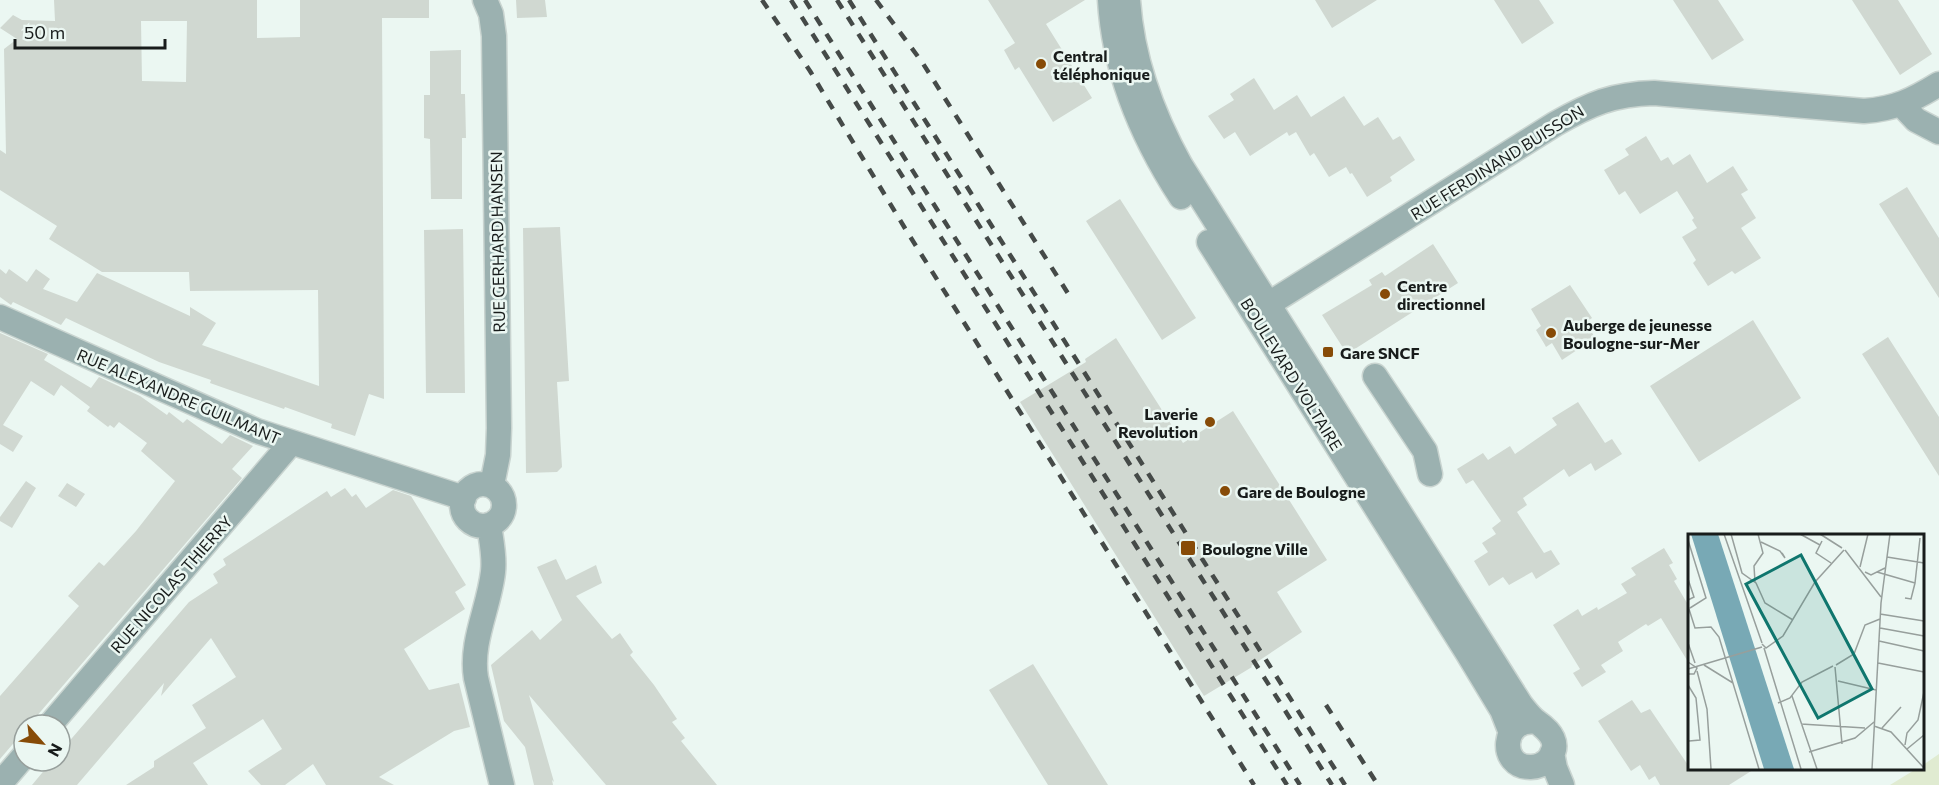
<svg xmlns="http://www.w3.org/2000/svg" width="1939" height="785" viewBox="0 0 1939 785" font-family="Commissioner,sans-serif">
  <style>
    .green { fill: #e0ebd1 }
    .building { fill: #d0d8d1; fill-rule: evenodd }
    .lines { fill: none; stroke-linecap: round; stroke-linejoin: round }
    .minor-casing { stroke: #c9d4d0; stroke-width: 27 }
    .minor { stroke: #9bb1b0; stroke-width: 24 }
    .rail { stroke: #454a48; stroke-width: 4.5; stroke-dasharray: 10 10; stroke-linecap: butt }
    .poi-dot { fill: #874b07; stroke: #ebf7f2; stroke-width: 2 }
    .labels { text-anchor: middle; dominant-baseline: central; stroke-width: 5; stroke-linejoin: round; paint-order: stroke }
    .poi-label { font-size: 16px; font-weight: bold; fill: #181c1b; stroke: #ebf7f2; text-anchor: start }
    .street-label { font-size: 16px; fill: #181c1b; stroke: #ebf7f2 }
    .inset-road { fill: none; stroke: #979f9c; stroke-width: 1.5 }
    .view { fill: #0f766e; fill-opacity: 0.15; stroke: #0f766e; stroke-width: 3 }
    .inset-edge { fill: none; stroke: #181c1b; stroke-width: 3 }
  </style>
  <rect width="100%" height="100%" fill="#ebf7f2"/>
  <path class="green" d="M1939 754V785H1890L1916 769 1922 768 1923 765Z"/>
  <path class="building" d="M54 0H257V38L300 37V0H429V18H382L384 399 369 394 355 436 331 428 332 424 285 407 284 409 210 383 211 380 159 362 66 318 61 325 13 302 11 305 0 297V269L6 274 9 269 27 282 36 269 50 279 43 289 77 302 97 273 190 316V307L216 323 202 345 319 386 318 290 190 291 189 272H102L49 239 57 226 0 190V150L6 154 4 49 17 39 0 28 13 15 22 20 55 21ZM141 21H187L186 82 142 81Z
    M516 0H545L547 17 517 18Z
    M988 0H1085L1046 24 1092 98 1053 122 1019 67 1015 70 1004 50 1015 43Z
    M1315 0H1377L1332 28Z
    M1494 0H1539L1554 23 1522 44Z
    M1673 0H1718L1744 40 1712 60Z
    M1852 0H1898L1932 54 1900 75Z
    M461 50V94H465L466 138H462V199H431L430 139 424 138V95H430V51Z
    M1254 78 1274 110 1297 95 1311 117 1344 96 1364 126 1378 117 1393 140 1400 136 1415 160 1390 177 1392 181 1367 197 1352 173 1350 174 1346 167 1329 177 1314 153 1310 156 1296 132 1289 136 1287 132 1250 156 1235 132 1224 139 1208 116 1234 100 1230 94Z
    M1646 136 1661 161 1668 157 1673 165 1690 154 1707 183 1733 166 1748 190 1741 194 1756 218 1741 228 1761 258 1735 274 1732 271 1708 286 1693 263 1696 260 1682 237 1697 228 1692 220 1694 218 1677 191 1640 214 1625 191 1619 195 1604 170 1629 155 1625 149Z
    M1907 187 1939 238V298L1879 204Z
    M1120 199 1196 318 1162 340 1086 221Z
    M560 227 569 381 557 382 562 467 557 472 526 473 523 228Z
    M463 229 465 393H426L424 230Z
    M1433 244 1458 283 1347 354 1322 315 1372 285 1369 280 1382 272 1385 276Z
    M1570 285 1592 318 1586 322 1595 338 1562 360 1552 343 1546 347 1545 345 1536 330 1541 326 1531 309Z
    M1753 320 1801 398 1699 462 1650 386Z
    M0 333 48 354 44 360 91 388 99 377 140 396 167 415 169 412 183 423 187 419 222 444 230 435 253 446 232 469 242 478 29 725H24V731L0 759V696L79 606 68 596 99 562 104 566 136 531 175 481 141 451 147 443 119 422 114 428 110 425 108 427 87 411 90 407 61 385 54 396 31 381 3 425 23 436 13 452 0 444Z
    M1888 337 1939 417V476L1862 354Z
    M1116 338 1183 443 1233 411 1327 560 1277 592 1302 632 1251 666 1252 667 1204 696 1020 402 1086 362 1085 359Z
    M1578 402 1605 443 1612 439 1622 454 1595 471 1591 463 1569 477 1564 469 1523 498 1527 505 1517 512 1544 553 1551 550 1560 564 1536 579 1532 572 1509 585 1503 577 1489 586 1474 561 1488 552 1482 543 1496 534 1492 528 1501 521 1473 480 1466 484 1457 469 1483 453 1488 460 1510 446 1515 454 1557 425 1552 418Z
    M26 481 36 488 12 528 0 521V517Z
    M67 483 85 494 76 507 58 496Z
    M345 488 352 497 356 494 366 508 393 490 411 496 466 585 455 592 465 609 404 649 429 690 459 683 470 727 454 731 379 777 394 785H326L313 764 285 785H261L248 771 282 749 263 719 193 763 208 785H126L154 767V761L206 728 192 705 236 677 211 638 161 696 164 683 77 785H32L52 761H60V752L189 602 218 583 213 574 226 565 223 559 327 491 331 497Z
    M1664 548 1673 563 1669 565 1677 579 1674 581 1690 608V665L1661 618 1648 626 1646 624 1618 642 1623 651 1601 665 1606 672 1582 687 1573 673 1580 669 1553 625 1578 609 1582 616 1597 607 1598 610 1627 593 1621 584 1636 575 1631 568Z
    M556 559 566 580 596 565 602 583 576 596 612 639 620 633 633 652 630 655 654 685 677 719 672 722 685 738 681 741 717 785H606L529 695 554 782 552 780 553 785H534L525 747 504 721 491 665 532 630 540 640 562 620 537 567Z
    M1033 664 1108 785H1048L989 690Z
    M1632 700 1641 713 1650 709 1690 768H1756L1729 785H1660L1655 776 1649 780 1640 765 1631 771 1598 721Z"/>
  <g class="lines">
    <defs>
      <path id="minor" d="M485 0 491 14 494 36 499 428 498 455 492 485
        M1110 0C1114 72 1142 137 1181 197
        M1128 0C1132 60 1152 114 1181 166L1521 705C1526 711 1531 718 1537 722 1550 731 1562 744 1548 760 1544 764 1537 767 1531 767 1498 768 1501 716 1537 722
        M1902 105 1916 120 1939 132
        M1209 242 1467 652 1502 710 1511 733
        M1256 312 1555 124C1590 104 1613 94 1654 93L1864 111C1895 109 1913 100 1939 84
        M0 317 257 431 464 498
        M1375 376 1425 451 1430 474
        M462 505a21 21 0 1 1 42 0a21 21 0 1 1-42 0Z
        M489 525C491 540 495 556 493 572 489 608 470 642 476 678L502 785
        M50 725 291 443
        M1552 753 1555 768 1562 785
        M0 784 24 756"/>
    </defs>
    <use href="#minor" class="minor-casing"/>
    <use href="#minor" class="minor"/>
    <path class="rail" d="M762 0 810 71 906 230 1254 785
      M791 0 1287 785
      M805 0 1300 785
      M837 0 1332 785
      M849 0 1345 785
      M876 0 922 62 1069 295
      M1326 705 1378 785"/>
  </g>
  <g class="poi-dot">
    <circle cx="1041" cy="64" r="6"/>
    <circle cx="1385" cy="294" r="6"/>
    <circle cx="1551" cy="333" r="6"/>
    <rect x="1322" y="346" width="12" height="12" rx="3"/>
    <circle cx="1210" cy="422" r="6"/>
    <circle cx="1225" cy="491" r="6"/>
    <rect x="1180" y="540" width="16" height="16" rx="3"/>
  </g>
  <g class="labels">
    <g class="poi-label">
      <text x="1053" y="55">Central<tspan x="1053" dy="18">téléphonique</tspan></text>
      <text x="1397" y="285">Centre<tspan x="1397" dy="18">directionnel</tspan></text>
      <text x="1563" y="324">Auberge de jeunesse<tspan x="1563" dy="18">Boulogne-sur-Mer</tspan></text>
      <text x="1340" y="352">Gare SNCF</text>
      <text x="1198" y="413" text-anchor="end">Laverie<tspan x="1198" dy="18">Revolution</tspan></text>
      <text x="1237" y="491">Gare de Boulogne</text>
      <text x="1202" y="548">Boulogne Ville</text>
    </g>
    <g class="street-label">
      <text transform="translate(1497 162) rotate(-32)">RUE FERDINAND BUISSON</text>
      <text transform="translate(497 242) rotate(-91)">RUE GERHARD HANSEN</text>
      <text transform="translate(1292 374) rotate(58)">BOULEVARD VOLTAIRE</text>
      <text transform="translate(179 396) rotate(23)">RUE ALEXANDRE GUILMANT</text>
      <text transform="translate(171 584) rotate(-49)">RUE NICOLAS THIERRY</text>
    </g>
  </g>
  <g transform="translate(1688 534)">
    <rect width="236" height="236" fill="#ebf7f2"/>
    <path d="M3 0H30L106 235H76Z" fill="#78a9b5"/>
    <path class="inset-road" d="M36 0 74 109M43 0 54 39 68 49 77 69 105 86M112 0 132 11M132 0 154 14M0 6 18 64 2 74M134 7 128 19 143 29M73 8 92 17 97 24 94 19M157 16 193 63M199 23 236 29M172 33 180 0M177 38 183 41 197 34M189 38 227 49M0 45 6 63 0 66M67 48 66 32 75 19 70 0M217 64 223 65 227 49 232 4M0 72 7 94 23 93 31 103 71 235M192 80 236 87M192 94 236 102M191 107 236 117M0 109 7 129M74 110 78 114 95 102 127 48 156 16M76 114 113 235M0 128 9 134 6 140H0M190 129 236 138M16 131 45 149M148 131 166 120 177 91 192 85M147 133 154 210M0 135 74 113M9 137 19 175 23 235M150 147 188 156M0 151 8 164 12 206 1 207M104 162 129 235M90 169 102 164 114 148 145 132M113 190 177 194M186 192 203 198 236 234M194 194 213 173M217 211 219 199 230 186 236 158M219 215 236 201M121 218 167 204 186 188M184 235 193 69 202 0"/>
    <path class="view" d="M113 21 184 155 130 184 58 50Z"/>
    <rect width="236" height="236" class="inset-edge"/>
  </g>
  <g transform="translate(42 743) rotate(118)"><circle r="28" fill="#ebf7f2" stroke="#979f9c" stroke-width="1.5"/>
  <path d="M0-4.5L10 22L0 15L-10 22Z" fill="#874b07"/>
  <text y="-9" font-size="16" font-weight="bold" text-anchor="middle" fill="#181c1b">N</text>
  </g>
  <path d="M15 39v9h150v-9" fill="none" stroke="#181c1b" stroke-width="3"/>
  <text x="24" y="39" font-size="18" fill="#181c1b" stroke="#ebf7f2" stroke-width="4.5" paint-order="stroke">50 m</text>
</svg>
